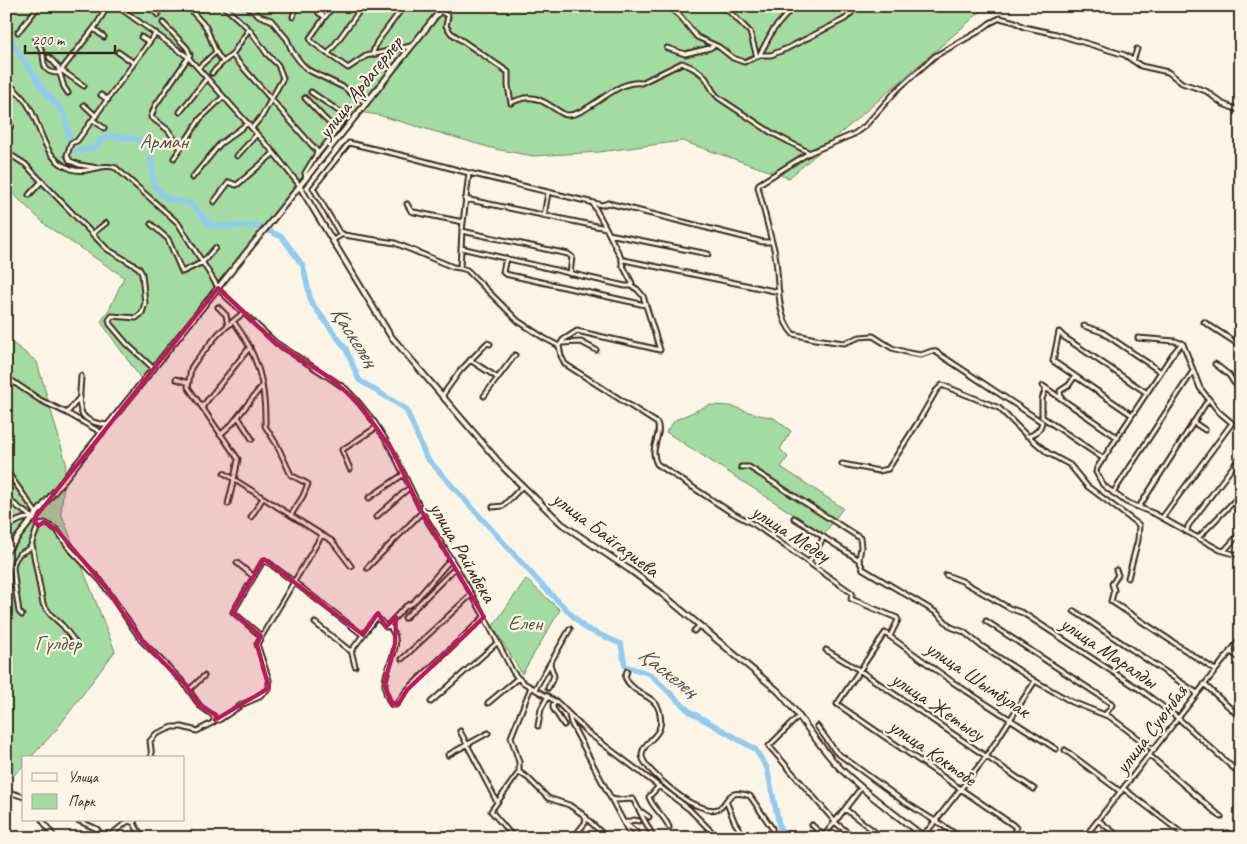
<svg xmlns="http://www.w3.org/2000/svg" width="1247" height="844" viewBox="0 0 1247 844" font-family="Caveat,sans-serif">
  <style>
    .green { fill: #a3dca2; stroke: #6f8360 }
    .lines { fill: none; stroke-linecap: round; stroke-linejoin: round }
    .river { stroke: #90cbf0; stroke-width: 5.5 }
    .minor-casing { stroke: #3b2a1e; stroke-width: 7 }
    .major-casing { stroke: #3b2a1e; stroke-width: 8 }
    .minor { stroke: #fcf5e5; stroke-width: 3 }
    .major { stroke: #fcf5e5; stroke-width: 4 }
    .marked { fill: #c2185b; fill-opacity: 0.2; stroke: #c2185b; stroke-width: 4; stroke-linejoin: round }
    .labels { text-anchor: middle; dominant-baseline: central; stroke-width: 4.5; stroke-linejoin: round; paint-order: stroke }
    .street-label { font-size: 21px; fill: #3b2a1e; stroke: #fcf5e5 }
    .park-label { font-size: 21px; fill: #55563f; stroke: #fcf5e5 }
    .water-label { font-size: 22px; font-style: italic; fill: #505252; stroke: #fcf5e5 }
  </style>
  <rect width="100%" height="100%" fill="#fcf5e5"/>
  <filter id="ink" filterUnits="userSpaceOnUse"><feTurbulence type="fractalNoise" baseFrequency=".02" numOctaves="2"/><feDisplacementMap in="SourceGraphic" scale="10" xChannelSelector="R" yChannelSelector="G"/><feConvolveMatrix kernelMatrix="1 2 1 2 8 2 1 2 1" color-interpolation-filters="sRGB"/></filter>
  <g filter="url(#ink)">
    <path class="green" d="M6 6H987L789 178 682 141 599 152 533 156 495 149 378 115 359 112 143 383 139 376 101 322 110 308 124 277 47 226 6 187Z
      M6 338 37 362 66 463 61 513 115 651 56 730 30 758H24V765L6 783Z
      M709 405 731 406 755 414 774 418 791 431 780 449 788 457 781 467 843 508 824 534 666 432 675 420Z
      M526 579 560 610 522 674 493 626Z"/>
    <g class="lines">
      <path class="river" d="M6 20 8 30 13 44 46 93 62 110 66 120 70 148 76 151 95 148 101 140 111 136 138 139 145 144 150 150 154 185 163 196 176 201 188 203 195 207 207 222 214 226H259L282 237 303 266 311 302 346 349 359 380 406 409 426 457 541 584 585 628 621 644 625 666 650 674 689 711 755 749 767 768 782 838"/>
      <defs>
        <path id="minor" d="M117 6 188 57 274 153 300 186
          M149 6 158 15
          M187 6 206 27 216 52 198 68
          M223 6 249 29 232 55 317 151 316 155 305 173 306 179
          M246 6 260 16 271 20 287 39 292 51 301 63 308 70 345 88 354 96 367 103
          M315 6 319 13 325 17 333 6
          M363 6 328 54 348 68 366 56 411 46
          M437 6 440 11 448 16 446 26 451 33 508 72V86L511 103C530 93 539 98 557 110 560 112 564 115 567 115 588 116 616 79 641 83L682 63C692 67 703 72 708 82 712 89 713 93 719 98L772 133 810 153
          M667 6 680 16 697 37 719 47 733 58 744 62 760 55H771L788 48 845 19 858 6
          M722 6 732 14 750 32 757 57
          M293 17 296 6
          M325 17 310 38 312 42 328 54
          M163 23 187 48 190 55 155 106 151 117 168 130 181 148 200 119 223 97
          M94 29 104 37
          M249 29 267 54 278 65 283 78 262 116 252 128
          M18 32 39 6
          M141 37 149 42
          M36 39C38 44 42 49 43 54 44 66 44 73 59 73L95 27 108 6
          M667 48 685 54 710 48 714 45
          M118 52 134 63
          M216 52 223 62 232 55
          M760 54 773 30 794 6
          M372 55 377 42 404 6
          M49 57 58 67 64 87 68 93
          M1133 61 1137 49
          M61 70 84 86
          M212 73 223 62
          M6 81C15 89 26 100 31 110 42 132 45 160 71 169 88 175 102 162 116 168L178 223 221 292 276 343 330 378 346 389 359 403 375 423 392 450 422 512 456 567 483 614 513 672 518 678 524 683 558 703 587 732 689 809 718 838
          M6 89 17 93
          M311 92 343 114 345 117 333 135 317 155
          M101 95 108 100
          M305 98 323 117 337 130
          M84 105 96 116
          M180 112 207 78
          M93 120 104 128
          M6 132 11 126
          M6 152 25 164 107 249 139 268 142 274 145 303 142 313 136 318 112 316 109 320 110 324 127 344 154 369
          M237 156 257 134
          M174 158 181 148
          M98 168 80 165 70 161 67 155 71 143 77 141 156 33
          M469 173 409 157 349 143 313 188 339 232 344 235 395 243 453 267 460 268 462 231 469 173 602 205 608 203 763 242H772L758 187 759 184 809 153 854 134 865 126 897 90 935 56 978 32 990 23 1000 18 1015 22 1024 27 1056 34 1125 55 1141 66 1168 72 1182 83 1206 91 1223 104 1241 111
          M192 178 220 144 248 123
          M29 195 42 181
          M465 199 606 228 593 204
          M6 202H7
          M214 202 229 182 236 185 238 184 274 153
          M407 204 411 211 414 212 463 222
          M544 216 548 193
          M151 224 168 239 182 272 203 262 215 248
          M606 228 622 260
          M462 231 568 254 572 257 570 274
          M92 234 106 223
          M609 234 708 254
          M333 240 343 234
          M772 242C782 269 772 311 793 334L815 339 844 343 860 337 873 336 892 348 909 353 921 355 932 351 936 352 1042 422C1041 429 1034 436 1027 436L999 408 942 385 936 391 920 419 888 469 879 471 842 464
          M461 248 625 286H631L632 283 622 264V260H624L779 292
          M506 258 503 272 505 274 645 305
          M460 268 467 270 518 321 544 338 559 346 561 356 565 364 657 423C663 435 648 448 657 464L729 511 755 525 852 593 851 599 897 618 898 620 890 636
          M218 307 226 315 228 326
          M233 321C258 354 266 385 265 426L277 445 291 475 308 484 303 496 291 515
          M1204 322 1241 346
          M1084 326 1102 332 1161 372
          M1138 338 1175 341 1183 344 1200 388 1219 412 1232 423 1162 518
          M562 343 581 342 596 350
          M1182 343 1172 355 1097 468 1096 472 1103 485 1126 502 1155 514 1220 550 1241 556
          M559 346 563 340 577 331 660 350 643 296 637 289 631 286
          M470 360 498 378
          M1215 364 1229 375 1234 383 1241 386
          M81 376C80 405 72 422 109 425
          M6 377 40 400 67 413 80 397
          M176 379 189 383
          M1043 386 1118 438
          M442 396 460 371 487 343 490 344
          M484 396 515 355
          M1061 398 1060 391 1069 385 1075 376
          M202 407 250 347
          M67 413 102 433
          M1132 415 1053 361 1059 332 1064 337 1147 393
          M238 417 252 439
          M1042 417 1104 459
          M1042 417V399L1046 388
          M1193 422 1205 430
          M220 435 232 424 262 386
          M1028 436 1048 453 1070 465 1087 486 1139 525 1138 540 1128 578
          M741 467H749L860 538 861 547 859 560
          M350 469 342 450 377 427
          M6 470 37 514
          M224 473 234 479 228 504
          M1113 493 1193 371
          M6 498 34 519 38 526
          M369 498 404 474
          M493 507 503 506 523 486
          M1139 507 1208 400
          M251 517 263 498
          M376 517 410 487
          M794 518 859 560 863 569 937 613 951 627 964 632 980 645 1035 681 1072 702 1110 717 1154 750
          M6 529C13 523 21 517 31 518
          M1187 532 1188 526 1241 456
          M322 535 332 541 351 566
          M1198 538 1241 494
          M32 545 43 604 51 615 63 626 75 642
          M1224 551 1241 532
          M809 562 824 537
          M237 563 253 576
          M367 568 422 512
          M1116 570 1118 575 1112 584 1114 590 1111 601 1215 670
          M946 575 962 581 1009 608 1023 613 1142 691 1178 718 1241 775
          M1074 611 1197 693
          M22 615 19 612 16 592 13 568 14 562 19 554 30 548 38 526 45 523 57 530 69 548 101 581 142 641 184 683 200 706 214 716V722L197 731 182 727H173L156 734 150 741 152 758
          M405 618 456 567
          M986 621 1111 703 1112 705 1105 715
          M315 623 349 650H352L363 635
          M388 625C412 650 369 673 392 705H396L407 690 484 617
          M694 631 699 626
          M261 636 233 612 263 561 268 562 363 635 377 617 386 627 406 606 413 603 451 559
          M351 650 355 666
          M826 650 859 670 1034 789
          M1230 651 1241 660
          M402 659 472 594
          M627 671 625 677C633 695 655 695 659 710 667 738 644 738 642 754 640 766 679 796 689 802 694 805 701 807 707 809 732 815 719 785 750 796L772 828 773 838
          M1204 684 1241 718
          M548 688 554 676 550 664
          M535 689 570 629
          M189 690 204 676
          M556 701 553 705V708L564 725
          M431 702 498 642
          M488 703 518 678
          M569 715 571 723 632 838
          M799 716 769 746 837 824 855 838
          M215 720H219L243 704 257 698 269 688V680L257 644 322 535 235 480 234 479 238 459 188 387 191 368 195 362 219 333 243 313
          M538 726 541 709 548 696
          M817 726 836 752 903 801 935 821
          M460 731 497 802
          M1065 750 1121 792
          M448 755 488 733
          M1149 755 1221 817
          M519 772 528 778 548 798 569 805 581 813 607 838
          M659 786 649 797C653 809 664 815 669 827
          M1124 789 1188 838
          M6 791 24 797
          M612 799 616 800 633 799 654 838
          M726 801 735 823 745 838
          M845 809 883 838
          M642 812 649 817
          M42 820 55 838
          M77 820 97 829 104 838
          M135 820 134 823 137 829 145 838
          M935 820 961 838
          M1098 820 1121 838
          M624 823 634 820 639 821
          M625 823 636 832
          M812 825 824 836 861 788
          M1227 833 1230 838
          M107 838 128 821 134 823
          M514 838 491 811 519 772V762L511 737 531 687
          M573 838 585 823 586 817
          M917 838 929 829 986 757 1035 681
          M1011 838 1016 828 1013 825 837 704 885 633 954 683 1056 749
          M1084 838 1241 638"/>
        <path id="major" d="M300 187 390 335 504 468 562 524 630 570 661 593 778 691C800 714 816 743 838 766 864 793 896 814 925 838
          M6 552 444 6"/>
      </defs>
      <use href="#minor" class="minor-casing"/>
      <use href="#major" class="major-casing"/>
      <use href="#minor" class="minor"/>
      <use href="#major" class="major"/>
    </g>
  </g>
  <path class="marked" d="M218 288 276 343 330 378 359 403 392 450 422 512 484 617 407 690 399 703 392 705 384 684 395 644 396 617 386 627 378 613 363 635 264 559 232 612 261 636 257 644 269 688 215 720 216 715 200 706 184 683 142 641 107 589 57 530 44 522 38 526 34 519Z"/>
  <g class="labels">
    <g class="street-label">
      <text transform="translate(360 87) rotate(-52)">улица Ардагерлер</text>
      <text transform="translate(791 533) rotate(33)">улица Медеу</text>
      <text transform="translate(606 534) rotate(37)">улица Байгазиева</text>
      <text transform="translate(463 552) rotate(60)">улица Раймбека</text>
      <text transform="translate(1109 652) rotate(34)">улица Маралды</text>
      <text transform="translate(978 679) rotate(34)">улица Шымбулак</text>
      <text transform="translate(938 706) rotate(34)">улица Жетысу</text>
      <text transform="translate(1151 729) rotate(-53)">улица Суюнбая</text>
      <text transform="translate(933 752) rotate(35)">улица Коктобе</text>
    </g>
    <g class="park-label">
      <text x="164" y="141">Арман</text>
      <text x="525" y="623">Елен</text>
      <text x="58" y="643">Гүлдер</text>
    </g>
    <g class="water-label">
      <text transform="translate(354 336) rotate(57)">Қаскелең</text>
      <text transform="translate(668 672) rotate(38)">Қаскелең</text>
    </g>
  </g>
  <rect width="1247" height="844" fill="none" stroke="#fcf5e5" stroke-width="25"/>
  <rect x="12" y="12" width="1222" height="819" fill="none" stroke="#3b2a1e" stroke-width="2" filter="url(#ink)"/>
  <rect x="22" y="756" width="162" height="65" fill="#fcf5e5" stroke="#afa495"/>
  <rect x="32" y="773" width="25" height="8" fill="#fcf5e5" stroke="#afa495"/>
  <text x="68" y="782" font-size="15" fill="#3b2a1e">Улица</text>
  <rect x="32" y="794" width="25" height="15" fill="#a3dca2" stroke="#afa495"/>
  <text x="68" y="806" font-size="15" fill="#3b2a1e">Парк</text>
  <path d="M25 45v8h90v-8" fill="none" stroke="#3b2a1e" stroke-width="2.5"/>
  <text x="32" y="45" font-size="15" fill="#3b2a1e" stroke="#fcf5e5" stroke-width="4" paint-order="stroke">200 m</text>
</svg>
